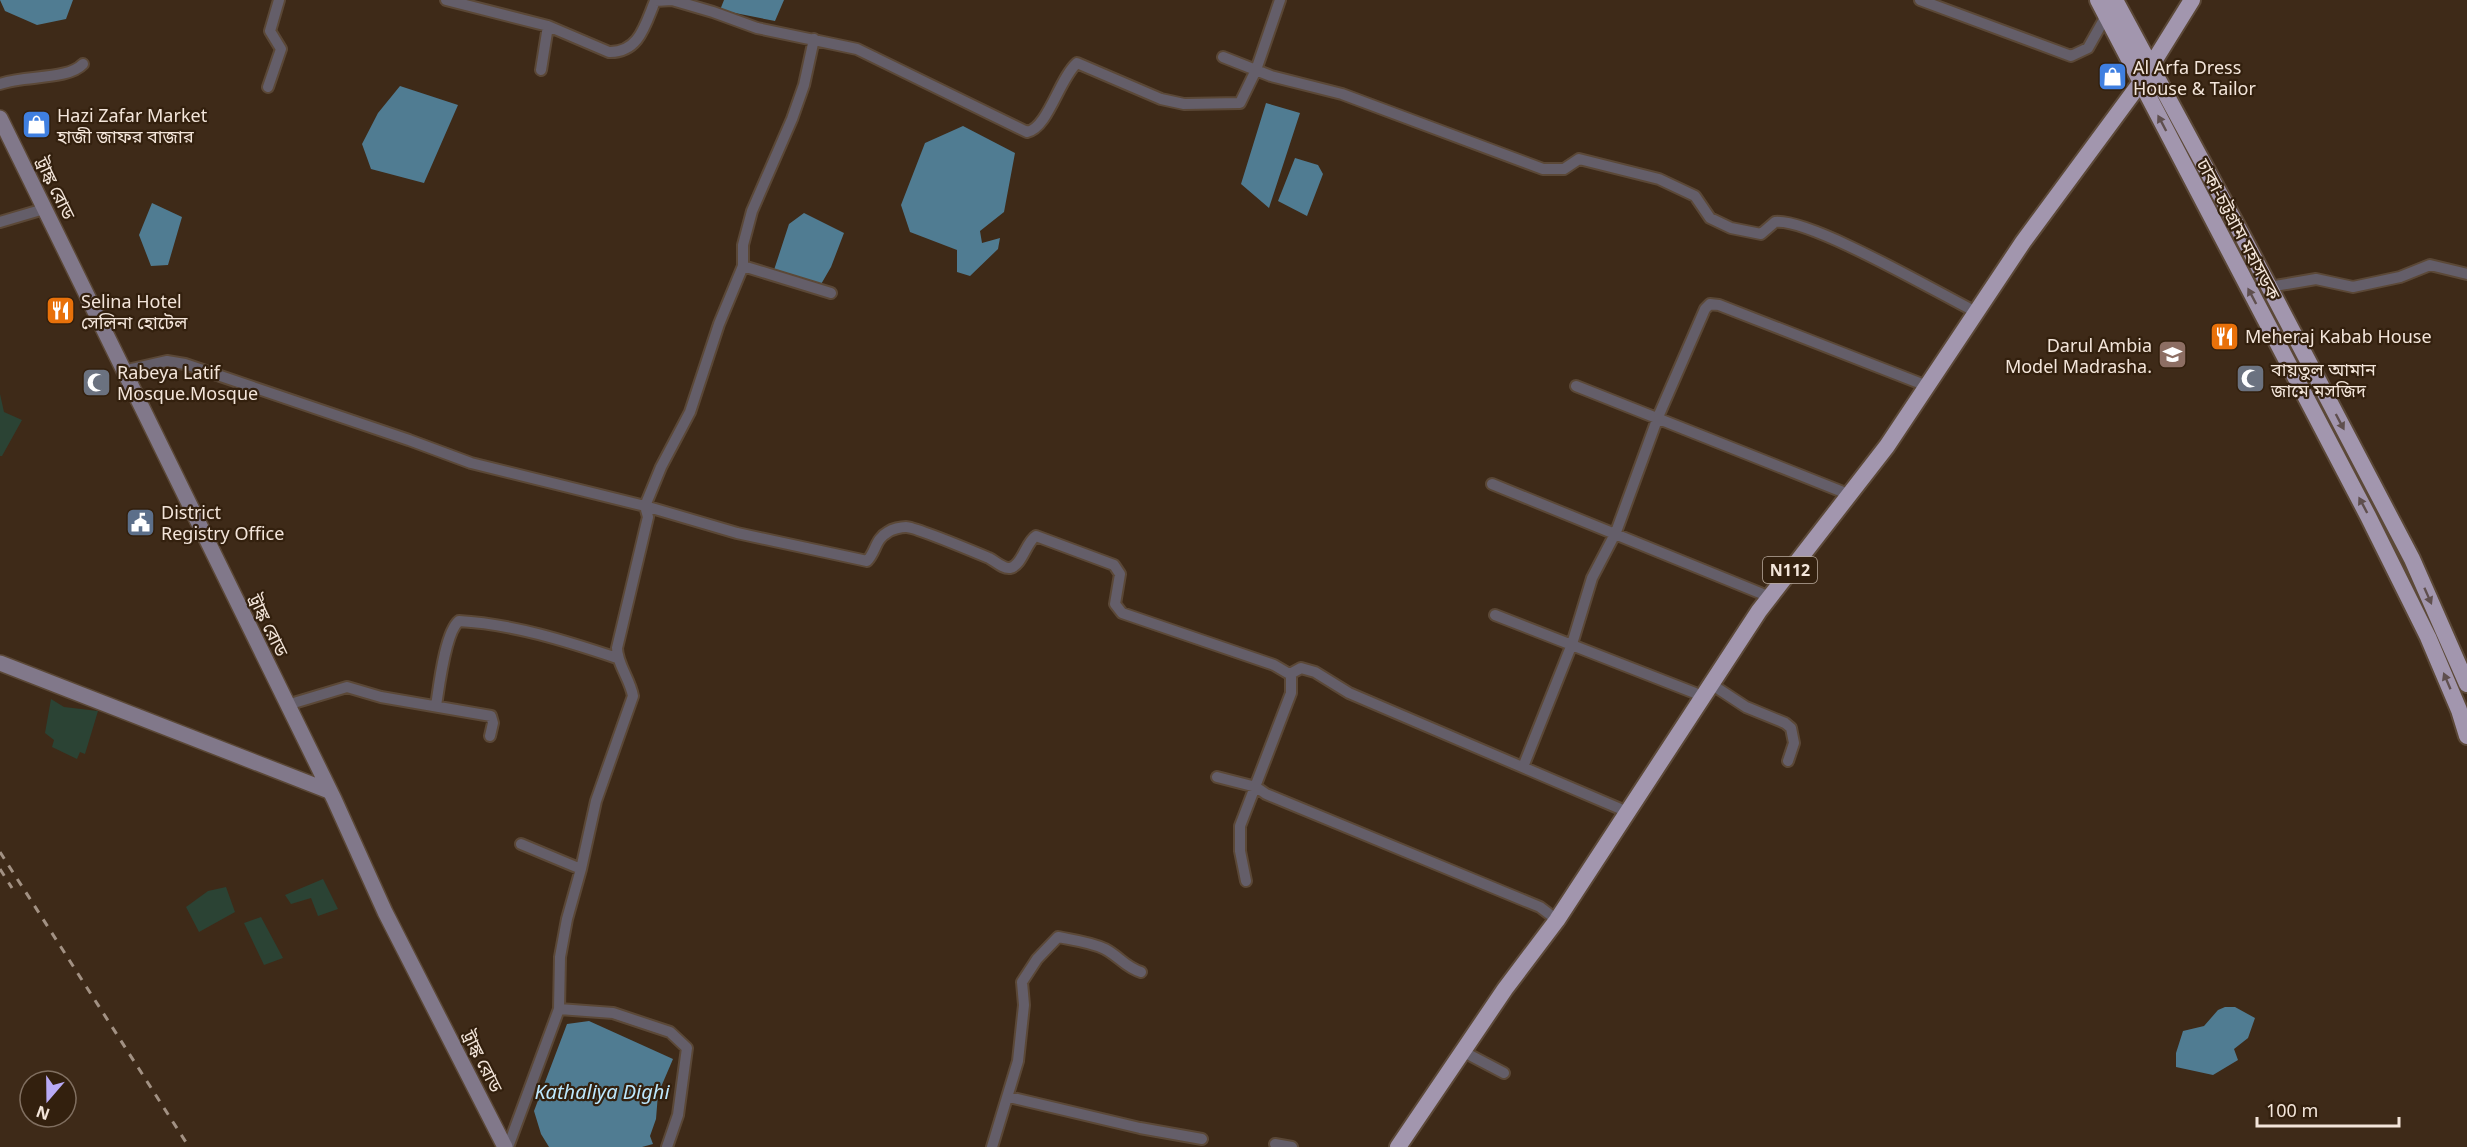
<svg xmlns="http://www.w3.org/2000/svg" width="2467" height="1147" viewBox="0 0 2467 1147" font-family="'Noto Sans','Noto Sans Bengali',sans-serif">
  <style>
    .green { fill: #2b4334 }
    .water { fill: #507c92 }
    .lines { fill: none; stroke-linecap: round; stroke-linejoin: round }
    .minor-casing { stroke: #5b4837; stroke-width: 14 }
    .secondary-casing { stroke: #5b4837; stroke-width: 18 }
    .trunk-casing { stroke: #5b4837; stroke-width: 20 }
    .minor { stroke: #645e69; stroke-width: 10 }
    .secondary { stroke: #81788a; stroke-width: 15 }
    .trunk { stroke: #a296ae; stroke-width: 16 }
    .rail { stroke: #a29183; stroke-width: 3; stroke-dasharray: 8 8; stroke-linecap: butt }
    .oneway { fill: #5f4f4e }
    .labels { text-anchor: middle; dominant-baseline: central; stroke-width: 4.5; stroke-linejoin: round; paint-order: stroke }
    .shield { fill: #33200e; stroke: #b9aa9d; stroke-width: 1.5 }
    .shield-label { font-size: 16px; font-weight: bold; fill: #f3e5da }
    .poi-label { font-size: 18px; fill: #f3e5da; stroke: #33200e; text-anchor: start }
    .street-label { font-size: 18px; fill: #f3e5da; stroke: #33200e }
    .water-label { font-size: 20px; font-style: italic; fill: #bde8fe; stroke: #33200e }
  </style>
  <rect width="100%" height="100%" fill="#3e2a18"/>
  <path class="green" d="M0 394 4 412 22 420 2 456H0Z
    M51 699 64 707 98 711 85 754 80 752 77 759 52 747 54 740 45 733Z
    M323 879 338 909 318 916 311 898 291 904 285 895Z
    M226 887 235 912 199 932 186 907 208 891Z
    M261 917 283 958 264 965 244 923Z"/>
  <path class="water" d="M0 0H73L66 19 37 25 5 11Z
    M724 0H784L775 21 720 10Z
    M400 86 458 105 424 183 371 169 362 144 378 113Z
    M1266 103 1300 113 1269 208 1241 184Z
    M963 126 1015 153 1004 212 980 231 982 243 1000 238 998 249 970 276 957 272V250L910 232 901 205 925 143Z
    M1295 158 1318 165 1323 174 1307 216 1278 201Z
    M152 203 182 217 168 265 151 266 139 235Z
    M804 213 844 233 831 267 820 286 774 270 789 224Z
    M2225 1007H2235L2255 1018 2248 1038 2234 1049 2238 1060 2213 1075 2176 1067V1053L2183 1031 2204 1026 2218 1010Z
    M589 1021 673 1059 658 1094 656 1119 650 1136 653 1144 642 1147H549L541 1134 534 1111 567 1024Z"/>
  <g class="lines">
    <defs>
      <path id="minor" d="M446 0 548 26 609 52C639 53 645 25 655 1L672 0 713 12 757 28 857 49 1027 132C1048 128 1059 79 1077 63L1161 99 1184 104 1240 103 1256 70 1280 0
        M1920 0 2071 56 2088 48 2106 16
        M1223 57 1271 76 1342 94 1543 169H1564L1579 159 1659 179 1695 196 1710 218 1731 228 1761 234 1775 222C1810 218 1938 293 1976 312
        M541 70 548 26
        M0 84C25 75 68 80 83 64
        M268 87 281 49 270 31 279 0
        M0 222 44 209
        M743 266 831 293
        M2269 287 2316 279 2353 287 2400 277 2430 265 2467 274
        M123 371 167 361 185 364 409 440 471 463 645 506 737 533 867 561C876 552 875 539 888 532 892 529 901 527 906 527 915 527 977 553 989 558 995 561 1003 569 1010 568 1022 566 1026 542 1036 536L1114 565 1120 574 1115 604 1122 613 1274 665 1291 675V693L1240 826V851L1246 881
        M1576 386 1848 494
        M1492 484 1770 597
        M1495 615 1695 693 1700 699
        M1290 674 1301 668 1315 672 1349 693 1630 813
        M1711 684 1746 707 1785 723 1791 728 1794 743 1788 761
        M287 705 347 687 381 697 491 716 493 723 490 736
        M436 706C439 687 445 632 459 621 513 624 566 641 617 658
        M1523 767 1572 644 1592 578 1616 532 1658 417 1705 309 1710 304 1719 305 1927 386
        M1217 777 1256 787 1266 794 1540 907 1557 920
        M521 844 581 869
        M559 1009 613 1013 670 1032 687 1048 678 1115 667 1147
        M1462 1051 1504 1073
        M1009 1097 1140 1128 1202 1139
        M1275 1144 1292 1147
        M508 1147 559 1009 560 957 567 919 581 869 596 801 633 696C630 679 617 664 617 648L648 517 645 506 661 467 690 412 719 324 743 266V245L752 211 792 119 804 85 814 39
        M992 1147 1018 1061 1024 1005 1022 982 1037 959 1058 937C1073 940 1091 942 1105 949 1120 957 1125 967 1141 972"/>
      <path id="secondary" d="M0 118 334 799 385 912 505 1147
        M0 663 329 791"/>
      <path id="trunk" d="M2098 0 2368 516 2428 637 2459 710 2467 736
        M2115 0 2243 237 2412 559 2467 684
        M1398 1147 1505 989 1557 920 1759 611 1887 446 2023 242 2141 82 2192 0"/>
    </defs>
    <use href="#minor" class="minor-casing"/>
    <use href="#secondary" class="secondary-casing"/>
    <use href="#trunk" class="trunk-casing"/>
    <use href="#minor" class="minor"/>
    <use href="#secondary" class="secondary"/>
    <use href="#trunk" class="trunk"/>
    <path class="rail" d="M0 852 189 1147
      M0 869 12 888"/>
  </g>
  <defs><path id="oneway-solid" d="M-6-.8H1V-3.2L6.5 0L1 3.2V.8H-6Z" transform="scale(1.5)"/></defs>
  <g class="oneway">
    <use href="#oneway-solid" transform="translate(2162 123) rotate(-118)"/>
    <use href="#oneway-solid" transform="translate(2252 296) rotate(-118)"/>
    <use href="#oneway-solid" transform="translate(2340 422) rotate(62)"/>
    <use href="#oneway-solid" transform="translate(2363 505) rotate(-118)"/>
    <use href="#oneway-solid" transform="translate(2428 596) rotate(66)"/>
    <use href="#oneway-solid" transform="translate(2447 681) rotate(-113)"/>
  </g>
  <defs>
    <symbol id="shop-square" viewBox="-11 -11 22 22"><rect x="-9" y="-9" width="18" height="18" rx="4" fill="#3f7fe0" stroke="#33200e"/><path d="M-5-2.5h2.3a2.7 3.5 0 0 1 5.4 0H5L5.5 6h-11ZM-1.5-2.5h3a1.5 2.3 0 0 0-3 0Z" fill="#fff"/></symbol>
    <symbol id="restaurant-square" viewBox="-11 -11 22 22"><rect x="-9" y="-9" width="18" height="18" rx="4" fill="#e8710a" stroke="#33200e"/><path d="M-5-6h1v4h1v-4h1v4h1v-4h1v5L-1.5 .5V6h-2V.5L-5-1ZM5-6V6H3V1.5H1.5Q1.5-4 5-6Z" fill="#fff"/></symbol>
    <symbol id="school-square" viewBox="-11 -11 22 22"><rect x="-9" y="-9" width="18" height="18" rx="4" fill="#8d6e63" stroke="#33200e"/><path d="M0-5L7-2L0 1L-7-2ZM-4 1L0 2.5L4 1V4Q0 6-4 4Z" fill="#fff"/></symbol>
    <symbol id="mosque-square" viewBox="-11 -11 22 22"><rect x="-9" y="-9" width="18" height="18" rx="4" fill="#6b7280" stroke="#33200e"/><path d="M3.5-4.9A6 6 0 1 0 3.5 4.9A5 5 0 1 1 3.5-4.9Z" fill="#fff"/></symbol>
    <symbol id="civic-square" viewBox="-11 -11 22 22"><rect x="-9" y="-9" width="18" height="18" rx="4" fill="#5c6f8a" stroke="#33200e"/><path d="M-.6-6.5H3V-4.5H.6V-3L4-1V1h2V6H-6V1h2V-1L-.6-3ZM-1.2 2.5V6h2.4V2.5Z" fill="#fff"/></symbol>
  </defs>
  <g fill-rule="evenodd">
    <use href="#shop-square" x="2096" y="60" width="33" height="33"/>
    <use href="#shop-square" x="20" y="108" width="33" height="33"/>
    <use href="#restaurant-square" x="44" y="294" width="33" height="33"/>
    <use href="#restaurant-square" x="2208" y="320" width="33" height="33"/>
    <use href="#school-square" x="2156" y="338" width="33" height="33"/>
    <use href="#mosque-square" x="2234" y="362" width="33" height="33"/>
    <use href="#mosque-square" x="80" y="366" width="33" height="33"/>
    <use href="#civic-square" x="124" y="506" width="33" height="33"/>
  </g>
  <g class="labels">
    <rect class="shield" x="1763" y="557" width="54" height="26" rx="4.5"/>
    <g class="shield-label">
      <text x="1790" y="570">N112</text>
    </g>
    <g class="poi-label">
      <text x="2133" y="67">Al Arfa Dress<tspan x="2133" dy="21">House &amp; Tailor</tspan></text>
      <text x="57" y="115">Hazi Zafar Market<tspan x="57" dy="21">হাজী জাফর বাজার</tspan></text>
      <text x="81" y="301">Selina Hotel<tspan x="81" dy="21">সেলিনা হোটেল</tspan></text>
      <text x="2245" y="336">Meheraj Kabab House</text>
      <text x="2152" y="345" text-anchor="end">Darul Ambia<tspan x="2152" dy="21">Model Madrasha.</tspan></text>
      <text x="2271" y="369">বায়তুল আমান<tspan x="2271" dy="21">জামে মসজিদ</tspan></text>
      <text x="117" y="372">Rabeya Latif<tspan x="117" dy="21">Mosque.Mosque</tspan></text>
      <text x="161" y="512">District<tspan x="161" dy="21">Registry Office</tspan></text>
    </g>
    <g class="street-label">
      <text transform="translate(56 188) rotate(64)">ট্রাঙ্ক রোড</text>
      <text transform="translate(2239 229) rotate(62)">ঢাকা-চট্টগ্রাম মহাসড়ক</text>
      <text transform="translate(269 625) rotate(64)">ট্রাঙ্ক রোড</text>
      <text transform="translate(483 1061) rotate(63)">ট্রাঙ্ক রোড</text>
    </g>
    <g class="water-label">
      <text x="602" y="1091">Kathaliya Dighi</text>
    </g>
  </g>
  <g transform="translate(48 1099) rotate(200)"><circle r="28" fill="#33200e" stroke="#806f60" stroke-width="1.5"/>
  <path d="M0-4.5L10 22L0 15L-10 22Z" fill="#b9abf7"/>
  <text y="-9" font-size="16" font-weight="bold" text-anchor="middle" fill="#f3e5da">N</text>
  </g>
  <path d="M2257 1117v9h142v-9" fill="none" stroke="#f3e5da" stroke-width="3"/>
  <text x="2266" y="1117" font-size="18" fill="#f3e5da" stroke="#33200e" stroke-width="4.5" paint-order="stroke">100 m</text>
</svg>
